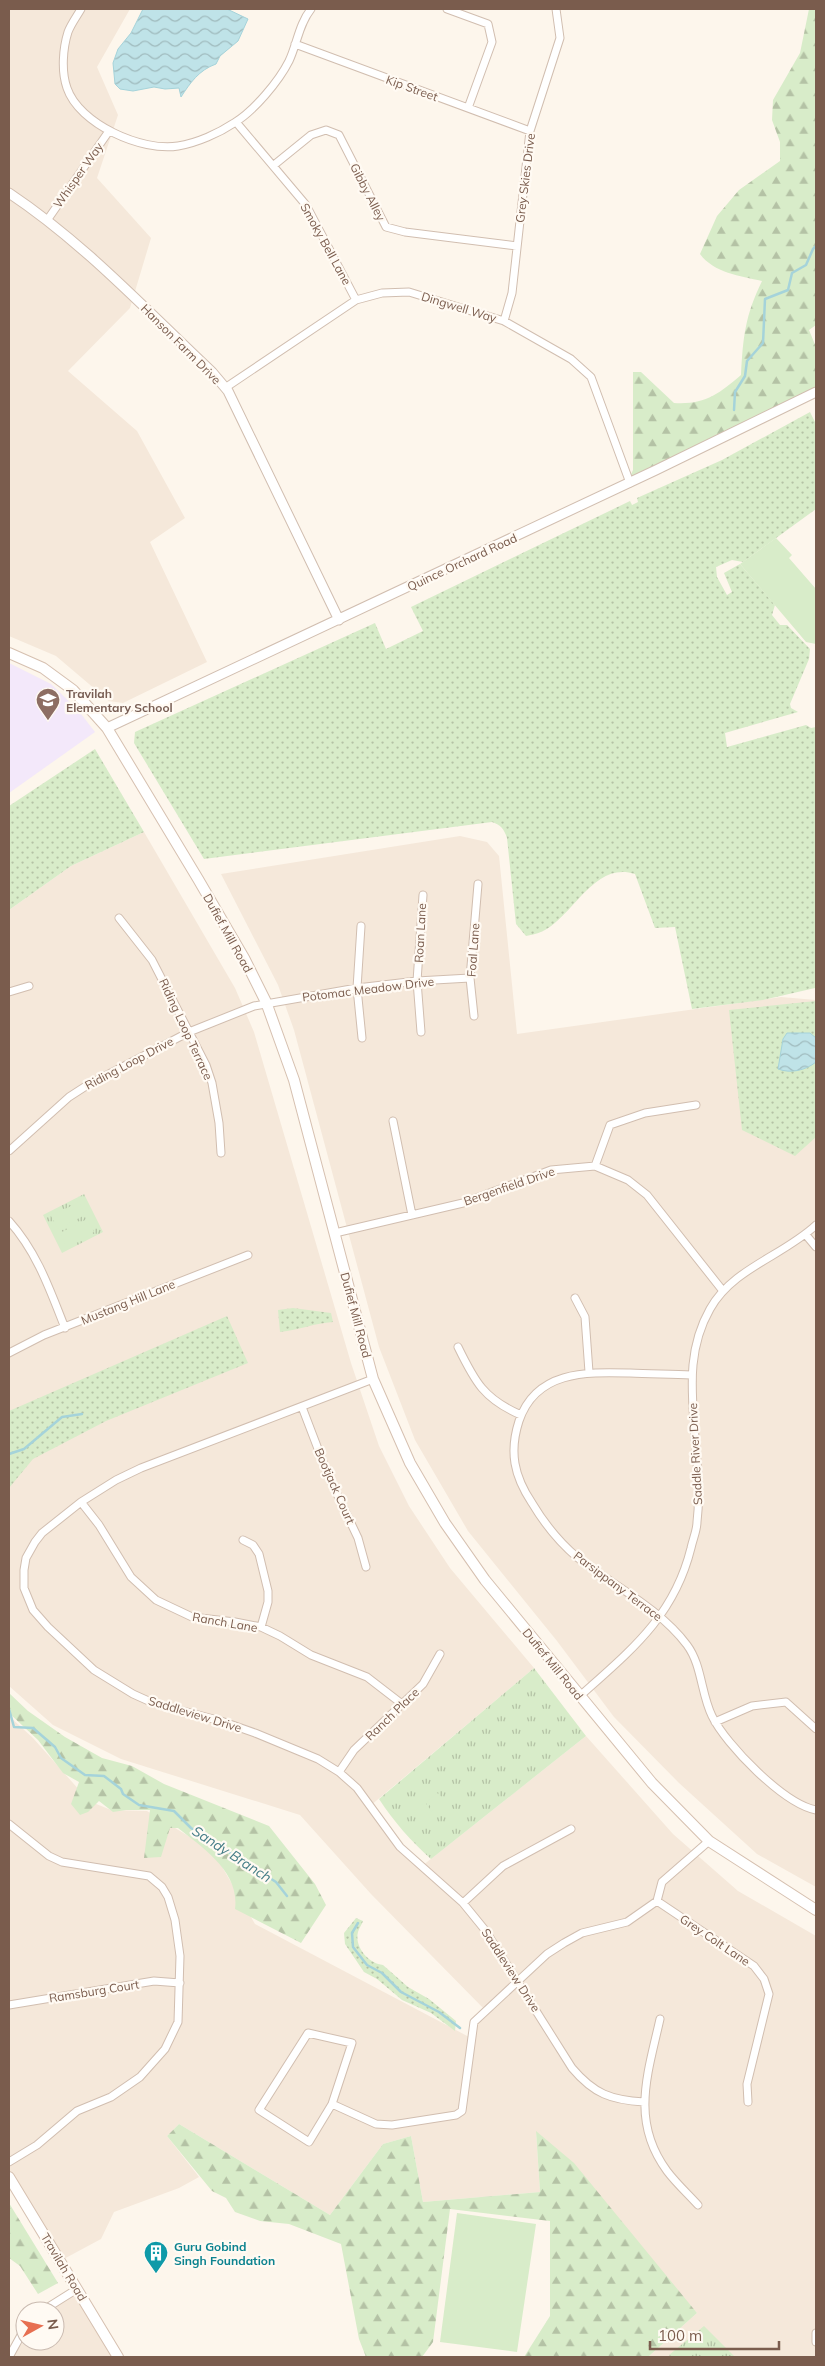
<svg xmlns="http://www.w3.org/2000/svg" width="825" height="2366" viewBox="0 0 825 2366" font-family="Mulish,sans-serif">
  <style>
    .residential { fill: #f5e8da }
    .education { fill: #f3e8fa }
    .grass { fill: url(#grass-dots) }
    .forest { fill: url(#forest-firs) }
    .park { fill: url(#park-tufts) }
    .garden { fill: #d8ecc9 }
    .water { fill: url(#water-waves); stroke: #a5d3da }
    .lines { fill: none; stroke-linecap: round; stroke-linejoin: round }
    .stream { stroke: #a5d3da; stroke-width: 2.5 }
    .minor-casing { stroke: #d1beb0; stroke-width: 9 }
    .tertiary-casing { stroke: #d1beb0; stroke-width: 11 }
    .secondary-casing { stroke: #d6c0b0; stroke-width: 12 }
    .minor { stroke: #fff; stroke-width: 7 }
    .tertiary { stroke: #fff; stroke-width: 9 }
    .secondary { stroke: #fff; stroke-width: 10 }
    .labels { text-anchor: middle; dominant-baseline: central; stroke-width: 4.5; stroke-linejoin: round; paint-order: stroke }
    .street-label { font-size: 12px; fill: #7a5c4d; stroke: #fffaf3 }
    .education-label { font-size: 12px; font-weight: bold; fill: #785e54; stroke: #fffaf3; text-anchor: start }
    .culture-label { font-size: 12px; font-weight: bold; fill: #0d838f; stroke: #fffaf3; text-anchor: start }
    .water-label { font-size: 14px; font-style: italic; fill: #437c86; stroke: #fffaf3 }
  </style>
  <defs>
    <pattern id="grass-dots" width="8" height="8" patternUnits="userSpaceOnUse" patternTransform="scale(1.25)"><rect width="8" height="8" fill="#d8ecc9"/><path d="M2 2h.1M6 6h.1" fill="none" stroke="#b4c2a5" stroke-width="1.8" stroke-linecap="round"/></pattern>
    <pattern id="forest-firs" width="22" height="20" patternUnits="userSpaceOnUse" patternTransform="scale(1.25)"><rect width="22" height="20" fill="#d8ecc9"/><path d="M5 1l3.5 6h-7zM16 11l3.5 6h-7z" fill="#b4c2a5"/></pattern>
    <pattern id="park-tufts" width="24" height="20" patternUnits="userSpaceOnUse" patternTransform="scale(1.25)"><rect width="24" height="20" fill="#d8ecc9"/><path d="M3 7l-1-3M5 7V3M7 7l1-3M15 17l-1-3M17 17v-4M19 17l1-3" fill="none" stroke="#b4c2a5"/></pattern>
    <pattern id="water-waves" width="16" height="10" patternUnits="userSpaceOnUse" patternTransform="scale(1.25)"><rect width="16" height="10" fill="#bfe3e8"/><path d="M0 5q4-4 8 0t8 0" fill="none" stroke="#a0bbbe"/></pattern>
  </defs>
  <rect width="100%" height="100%" fill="#fdf6ec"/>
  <path class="residential" d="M9 9H130L97 67 118 115 97 178 151 238 130 308 68 371 137 431 185 518 150 542 207 662 123 703 109 701 56 656 9 636Z
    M144 832 235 988 254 1032 351 1363 379 1446 409 1506 450 1568 534 1668 370 1806 386 1830 422 1866 586 1736 673 1834 738 1891 816 1936V2357H648L697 2313 536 2132 540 2192 423 2202 411 2136 383 2144 330 2215 179 2124 167 2136 199 2177 179 2188 114 2212 101 2239 60 2261 9 2177V1716L33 1738 89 1801 111 1810 147 1811 213 1851 255 1924 471 2038 474 2022 486 2011 371 1894 300 1815 121 1759 53 1725 9 1686V910L71 866Z
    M460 836 487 842 499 856 517 1034 781 997 816 1000V1887L757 1854 679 1783 614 1717 557 1641 468 1531 415 1440 379 1347 294 1030 278 985 221 874Z
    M77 2289 118 2357H11L25 2340 55 2341V2311H49L59 2299Z"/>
  <path class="education" d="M9 663 51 684 78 710 95 732 9 793Z"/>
  <path class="grass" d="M810 412 816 424V509L743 562 732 560 716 567 717 577 727 595 732 592 724 573 740 564 775 605 772 615 780 625H787L810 649 809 659 790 704 791 708 798 712 725 733 727 747 806 725 811 728 816 727 815 988 763 1000 692 1009 675 927 655 928 635 874C595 861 575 913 545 930 540 933 532 935 526 936L516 924 507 838C504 829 501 825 492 822L204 859 134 743 135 732 375 623 386 649 423 631 411 607 630 501 632 505 638 502 637 498 722 460Z
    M95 749 144 832 71 866 9 910V806Z
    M816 1001V1137L795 1156 742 1130 729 1010Z
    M293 1308 331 1313 333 1322C315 1323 299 1330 280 1332L278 1310Z
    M227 1316 248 1363 106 1421 33 1459 9 1488V1411Z
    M356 1918 363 1921C362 1924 359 1928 358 1932 354 1947 369 1964 383 1965L408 1987 429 1999 456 2021 455 2031 431 2013 402 2000 377 1979 364 1972 345 1944 344 1933Z"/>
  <path class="forest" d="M809 9H816V325L809 330 816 347V392L627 484 633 470V372H641L674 403C704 405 719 394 741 375 743 337 745 316 762 281 740 276 714 273 700 254L717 216 739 190 780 161V142L772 120 773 100 800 53Z
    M9 1693 28 1711 65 1737 102 1758 132 1766 164 1784 269 1826 315 1884 326 1905 301 1943 235 1909C240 1872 203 1848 178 1828H170L161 1857 144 1858 150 1810H126L113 1812 99 1801 88 1812 80 1815 71 1804 79 1782 63 1773 38 1740 9 1713Z
    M179 2124 330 2215 383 2144 411 2136 423 2202 540 2192 536 2131 574 2163 697 2313 648 2357H524L550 2316V2221L450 2209 433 2342 422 2357H366L359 2339 341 2244 289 2224 260 2221 235 2212 226 2198 212 2191 167 2136Z
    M9 2203 58 2283 38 2294 20 2266 9 2258Z"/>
  <path class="park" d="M84 1194 103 1232 62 1253 43 1215Z
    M534 1668 586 1736 431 1859C411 1841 394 1822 379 1799Z
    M704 2326 735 2357H671L669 2355Z"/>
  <path class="garden" d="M776 538 792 555 789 558 816 589V644L806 642 740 564Z
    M79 1202 85 1215 58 1229 51 1216Z
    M87 1219 94 1232 66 1246 60 1233Z
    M438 1793 445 1802 433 1811 427 1801Z
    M425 1802 432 1812 420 1820 414 1811Z
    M457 2213 536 2224 517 2352 440 2342Z"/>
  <path class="water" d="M143 9H227L248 19 238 41 220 56 216 64C199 70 190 83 181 97L179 88 165 89 154 87 133 91 120 89 115 84 113 63 118 49 131 33Z
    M787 1033H810L816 1038V1062C806 1070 791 1074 778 1069L783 1039Z"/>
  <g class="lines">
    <path class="stream" d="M734 410 735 392 745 376 747 361 763 343 765 299 788 290 792 273 806 265 813 249 816 246
      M9 1454 24 1449 62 1417 82 1414
      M9 1709 14 1727 33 1728 55 1747 61 1758 85 1775 104 1776 121 1789 123 1794 139 1805 174 1811 191 1828 276 1882 287 1896
      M358 1923 352 1933 353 1947 367 1965 382 1973 401 1992 439 2012 460 2028"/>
    <defs>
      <path id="minor" d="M81 9C77 16 71 24 68 32 63 48 61 71 67 88 79 124 142 152 178 146 197 143 219 133 234 123 254 111 279 81 289 61 297 44 299 24 311 9
        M447 9 488 24 492 42 468 108
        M295 44 530 131
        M236 122 306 205 356 300
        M274 165 311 135 326 130 339 135 386 227 405 232 517 246
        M48 219 109 131
        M504 321 512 293 530 131 560 38 556 9
        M225 388 356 300 382 293 409 292 504 321 571 359 591 377 630 483
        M119 918 152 960 206 1065 212 1083 219 1123 221 1153
        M361 926 357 988 362 1038
        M9 992 29 986
        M474 1016 470 978 478 884
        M421 1032 417 981 423 895
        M393 1121 412 1215
        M9 1151 69 1097 86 1086 189 1032 254 1006 357 988 417 981 470 978
        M595 1166 610 1125 645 1113 696 1105
        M9 1221C37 1252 50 1290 65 1328
        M335 1233 463 1203 551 1170 595 1166 628 1180 647 1195 723 1291
        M806 1235 816 1247
        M575 1298 585 1317 589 1372
        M458 1347C475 1382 484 1399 521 1415
        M9 1353 44 1335 248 1255
        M691 1375C671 1374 650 1374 630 1373 587 1372 536 1370 519 1421 509 1452 514 1476 532 1503 544 1523 560 1543 578 1558 614 1586 659 1608 687 1645 702 1665 701 1694 712 1716 726 1745 784 1804 816 1810
        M373 1379 141 1468 116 1480 81 1502 42 1533 35 1542 26 1558 24 1570V1588L33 1610 48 1627 94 1670 133 1694 153 1703 221 1721 255 1733 318 1759 339 1772 357 1788 400 1847 463 1903 485 1930 572 2068C594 2094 611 2100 644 2102
        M302 1407 328 1475 358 1538 366 1567
        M81 1502 99 1525 131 1577 156 1600 192 1617 235 1622 261 1627 280 1636 311 1655 367 1677 402 1704
        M243 1540 253 1545 259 1554 268 1591V1602L261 1627
        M580 1696C630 1651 674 1617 691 1548 693 1539 697 1530 697 1522 701 1489 696 1456 694 1423 691 1383 689 1346 710 1309 733 1268 783 1256 816 1225
        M715 1722 752 1706 786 1702 816 1729
        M339 1772 354 1750 423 1684 440 1654
        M9 1824 49 1856 62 1862 149 1876 162 1887 168 1897 175 1920 180 1956 178 2022 165 2049 140 2077 111 2097 77 2111 37 2145 9 2162
        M657 1901 754 1966 764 1979 769 1994 747 2084 748 2102
        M463 1903 503 1866 571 1829
        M9 2005 154 1981 180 1983
        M660 2019C648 2073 630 2121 667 2171 676 2183 688 2194 698 2205
        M332 2104 309 2142 259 2110 308 2033 352 2043 332 2104 376 2124 392 2125 456 2115 462 2111 474 2022 547 1954 564 1943 582 1933 627 1922 657 1901 662 1882 709 1841
        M42 2311 77 2289
        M816 2333V2342
        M9 2357 25 2328"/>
      <path id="tertiary" d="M9 193C84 243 146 310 212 372L228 391 339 620
        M107 728 656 470 816 392"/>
      <path id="secondary" d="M9 653 43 668 73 690 107 728 198 879 244 958 266 1002 294 1080 373 1379 410 1463 445 1523 485 1580 652 1783 709 1841 816 1910
        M9 2177 118 2357"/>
    </defs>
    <use href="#minor" class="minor-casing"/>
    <use href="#tertiary" class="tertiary-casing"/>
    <use href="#secondary" class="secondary-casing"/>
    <use href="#minor" class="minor"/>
    <use href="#tertiary" class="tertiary"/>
    <use href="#secondary" class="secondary"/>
  </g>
  <defs>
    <symbol id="school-pin" viewBox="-11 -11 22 30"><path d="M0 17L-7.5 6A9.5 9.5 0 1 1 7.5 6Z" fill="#8d6e63" stroke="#fffaf3"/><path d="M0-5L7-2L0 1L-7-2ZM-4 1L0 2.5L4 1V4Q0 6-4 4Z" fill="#fff"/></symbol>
    <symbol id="building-pin" viewBox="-11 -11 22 30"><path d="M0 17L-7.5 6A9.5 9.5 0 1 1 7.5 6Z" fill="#0f9aa8" stroke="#fffaf3"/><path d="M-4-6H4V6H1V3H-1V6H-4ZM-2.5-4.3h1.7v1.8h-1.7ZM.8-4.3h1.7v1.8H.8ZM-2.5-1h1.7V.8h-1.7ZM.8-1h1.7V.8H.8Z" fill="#fff"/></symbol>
  </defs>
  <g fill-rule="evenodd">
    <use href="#school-pin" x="34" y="686" width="28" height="38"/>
    <use href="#building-pin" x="142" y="2239" width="28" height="38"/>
  </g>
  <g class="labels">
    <g class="street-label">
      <text transform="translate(412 88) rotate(20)">Kip Street</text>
      <text transform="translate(78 175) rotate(-55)">Whisper Way</text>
      <text transform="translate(525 178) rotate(-83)">Grey Skies Drive</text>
      <text transform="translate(368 192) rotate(63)">Gibby Alley</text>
      <text transform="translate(326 244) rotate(61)">Smoky Bell Lane</text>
      <text transform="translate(459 307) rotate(17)">Dingwell Way</text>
      <text transform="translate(181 344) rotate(45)">Hanson Farm Drive</text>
      <text transform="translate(462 562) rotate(-25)">Quince Orchard Road</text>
      <text transform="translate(228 933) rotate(61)">Dufief Mill Road</text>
      <text transform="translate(420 933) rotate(-87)">Roan Lane</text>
      <text transform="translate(473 950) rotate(-86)">Foal Lane</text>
      <text transform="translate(368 989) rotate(-7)">Potomac Meadow Drive</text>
      <text transform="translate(186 1029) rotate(65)">Riding Loop Terrace</text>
      <text transform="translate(129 1063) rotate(-28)">Riding Loop Drive</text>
      <text transform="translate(509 1186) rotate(-19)">Bergenfield Drive</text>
      <text transform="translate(128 1302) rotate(-22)">Mustang Hill Lane</text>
      <text transform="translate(356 1315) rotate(75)">Dufief Mill Road</text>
      <text transform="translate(695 1454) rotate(-93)">Saddle River Drive</text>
      <text transform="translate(335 1486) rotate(66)">Bootjack Court</text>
      <text transform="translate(618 1586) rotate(37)">Parsippany Terrace</text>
      <text transform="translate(225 1622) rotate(10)">Ranch Lane</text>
      <text transform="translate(553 1664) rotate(51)">Dufief Mill Road</text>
      <text transform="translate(195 1714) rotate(17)">Saddleview Drive</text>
      <text transform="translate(392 1714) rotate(-44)">Ranch Place</text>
      <text transform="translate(715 1940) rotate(34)">Grey Colt Lane</text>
      <text transform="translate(511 1970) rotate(57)">Saddleview Drive</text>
      <text transform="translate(94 1991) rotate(-9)">Ramsburg Court</text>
      <text transform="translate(64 2267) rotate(59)">Travilah Road</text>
    </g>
    <g class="education-label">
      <text x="66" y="693">Travilah<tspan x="66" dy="14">Elementary School</tspan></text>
    </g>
    <g class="culture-label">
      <text x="174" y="2246">Guru Gobind<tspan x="174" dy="14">Singh Foundation</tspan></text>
    </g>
    <g class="water-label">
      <text transform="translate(232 1854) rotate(33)">Sandy Branch</text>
    </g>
  </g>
  <rect width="825" height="2366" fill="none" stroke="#7a5c4d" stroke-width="20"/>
  <g transform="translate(40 2326) rotate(82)"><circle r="24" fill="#fffaf3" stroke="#cabbb1"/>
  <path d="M0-4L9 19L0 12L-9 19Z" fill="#e76f51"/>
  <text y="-8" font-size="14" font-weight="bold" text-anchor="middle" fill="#7a5c4d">N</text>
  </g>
  <path d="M650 2341v8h129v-8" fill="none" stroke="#7a5c4d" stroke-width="2.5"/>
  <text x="658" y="2341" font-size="15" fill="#7a5c4d" stroke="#fffaf3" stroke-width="4" paint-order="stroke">100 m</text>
</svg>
